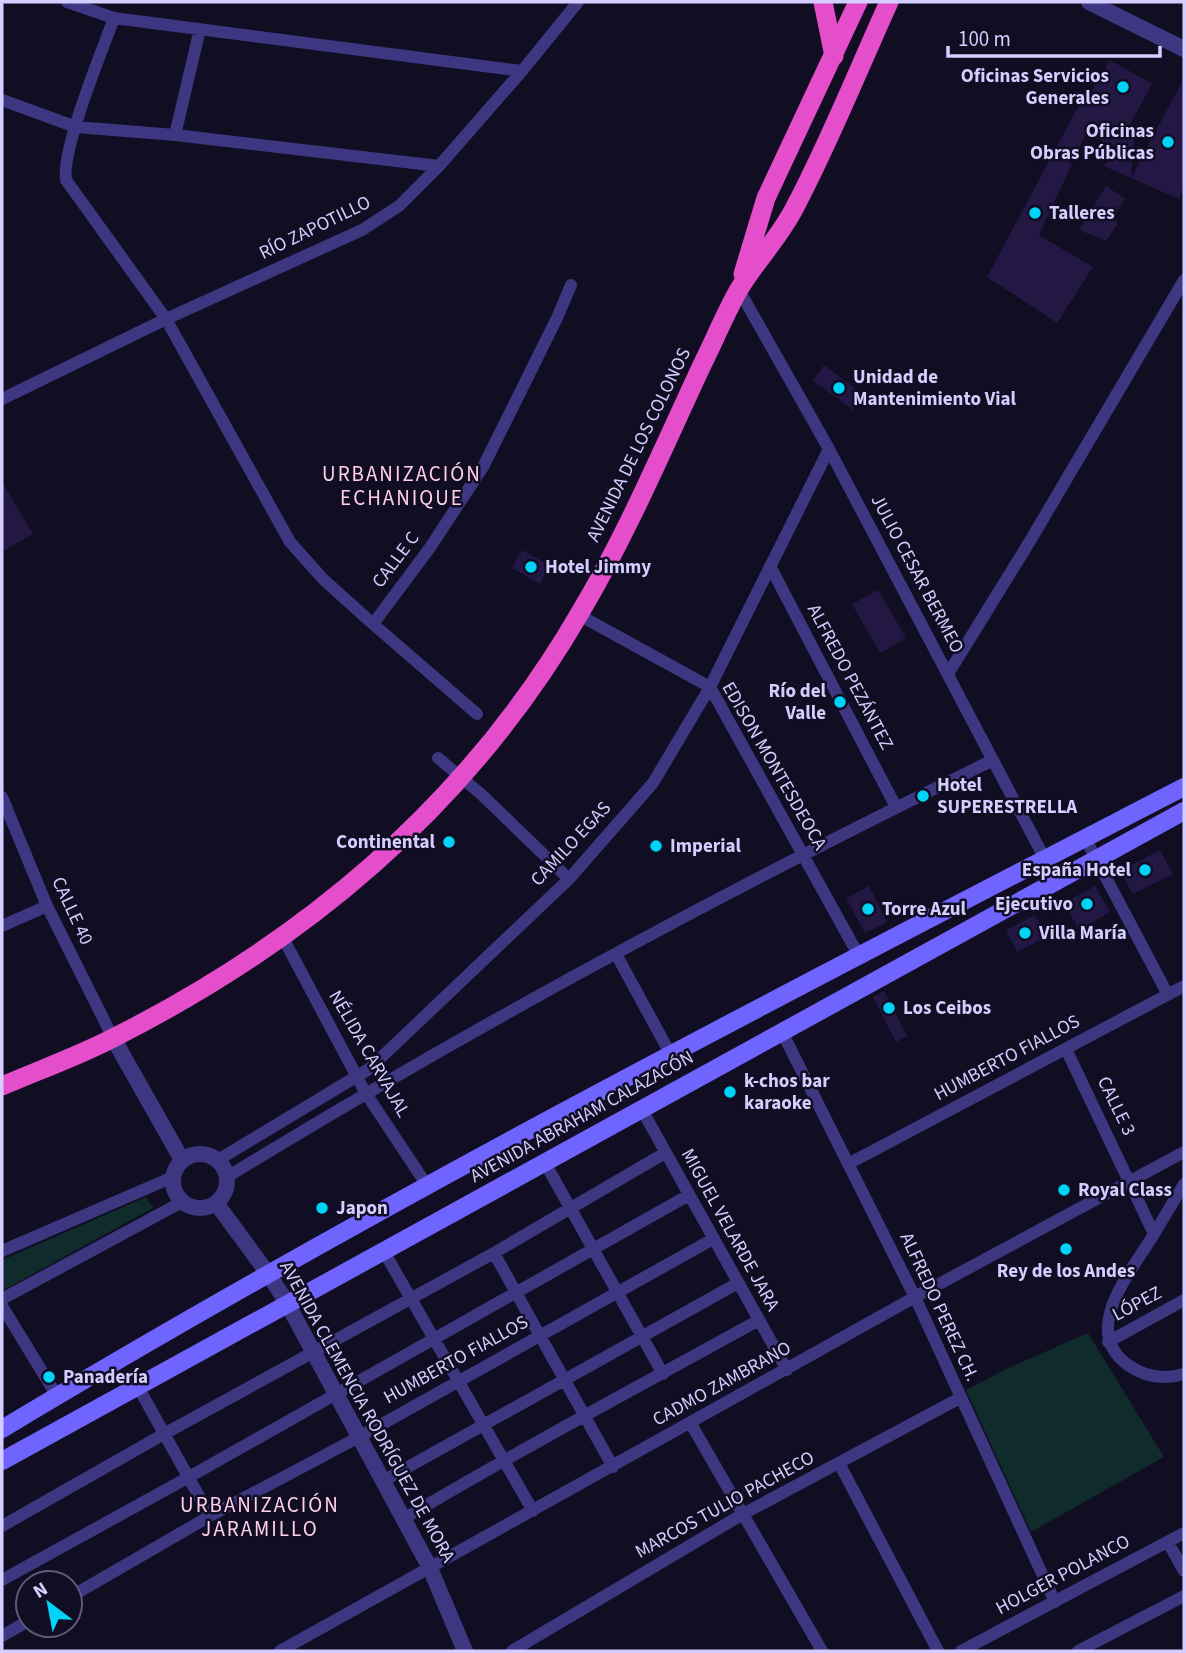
<svg xmlns="http://www.w3.org/2000/svg" width="1186" height="1653" viewBox="0 0 1186 1653" font-family="'Source Sans 3',sans-serif">
  <style>
    .green { fill: #102b2c }
    .building { fill: #231843 }
    .lines { fill: none; stroke-linecap: round; stroke-linejoin: round }
    .minor { stroke: #3d3782; stroke-width: 12 }
    .tertiary { stroke: #3d3782; stroke-width: 16 }
    .secondary { stroke: #7064ff; stroke-width: 18 }
    .trunk { stroke: #e44ecb; stroke-width: 19 }
    .poi-dot { fill: #00d3f8; stroke: #110d22; stroke-width: 2.5 }
    .labels { text-anchor: middle; dominant-baseline: central; stroke-width: 5; stroke-linejoin: round; paint-order: stroke }
    .poi-label { font-size: 19px; font-weight: bold; fill: #d5cdff; stroke: #110d22; text-anchor: start }
    .street-label { font-size: 19px; fill: #d5cdff; stroke: #110d22 }
    .neighbourhood-label { font-size: 21px; letter-spacing: 2px; fill: #ffcfeb; stroke: #110d22 }
  </style>
  <rect width="100%" height="100%" fill="#110d22"/>
  <path class="green" d="M146 1197 153 1208 2 1291V1260Z
    M1088 1333 1164 1457 1031 1532 966 1390 1006 1369Z"/>
  <path class="building" d="M1110 60 1152 84 1129 126 1135 129 1131 178 1104 166 1114 146 1086 134 1076 154 1067 150 1063 158 1072 164 1039 235 1093 267 1057 323 987 277 1080 103 1084 105Z
    M1184 78V187L1179 199 1131 178Z
    M1106 186 1125 199 1113 217 1118 223 1106 241 1079 230Z
    M824 365 864 395 853 410 813 380Z
    M2 482 33 534 2 552Z
    M522 550 550 566 540 584 512 568Z
    M878 590 906 638 880 653 852 604Z
    M1160 850 1173 874 1133 894 1122 875 1124 869Z
    M869 886 887 922 865 933 846 898Z
    M1095 886 1110 912 1079 930 1064 903Z
    M1035 915 1046 937 1017 952 1006 930Z
    M884 991 907 1036 896 1042 873 997Z"/>
  <g class="lines">
    <path class="minor" d="M67 2 114 18 522 71
      M114 18C102 51 61 150 66 180L166 319 290 542 323 579 373 624
      M2 100 76 127 175 135 439 166
      M175 135 200 29
      M739 290 829 449 1056 880
      M2 399 166 319 362 230 399 206 439 166 522 71 578 2
      M770 566 896 807
      M579 615 710 687 859 956
      M948 674 1030 541 1184 280
      M477 714 373 624 429 549 483 467 557 318 571 285
      M438 758 481 794 569 879
      M2 797 47 906 113 1038
      M1085 838 1168 995
      M2 926 47 906
      M282 936 365 1092 428 1187
      M616 954 671 1055
      M782 1032 915 1297 1055 1602
      M1066 1049 1154 1234C1132 1271 1079 1330 1128 1365 1145 1377 1164 1380 1184 1374
      M641 1108 787 1370
      M218 1160 369 1069 569 879 653 783 710 687 829 449
      M544 1161 663 1374
      M848 1164 1184 986
      M227 1177C475 1025 732 887 993 760
      M1154 1234 1184 1184
      M383 1250 533 1511
      M2 1251 173 1177
      M494 1253 613 1467
      M2 1299 182 1202
      M2 1306 57 1396
      M1108 1342 1184 1300
      M137 1385 210 1516
      M691 1424 822 1651
      M839 1463 938 1651
      M383 1481 738 1283
      M403 1519C520 1449 640 1386 759 1320
      M2 1526 164 1434 494 1253 665 1153
      M1168 1542 1184 1571
      M2 1580 189 1477 689 1195
      M70 1597 210 1516 359 1437 713 1239
      M2 1636 28 1621
      M280 1651 915 1297 1184 1152
      M512 1651 743 1514 960 1398
      M961 1651 1184 1533
      M1078 1651 1184 1596"/>
    <path class="tertiary" d="M1089 2 1184 49
      M113 1038 182 1160
      M173 1181a27 27 0 1 1 54 0a27 27 0 1 1-54 0Z
      M216 1203 269 1275 287 1303 430 1568 465 1651"/>
    <path class="secondary" d="M2 1429C386 1198 786 993 1184 787
      M2 1461 1184 811"/>
    <path class="trunk" d="M823 2 834 56
      M743 274 766 198 858 2
      M2 1086C39 1070 79 1056 115 1037 309 939 472 800 581 611 628 532 664 446 703 363 715 339 725 314 738 291 755 262 780 237 795 207 830 141 858 70 889 2"/>
  </g>
  <g class="poi-dot">
    <circle cx="1123" cy="87" r="7"/>
    <circle cx="1168" cy="142" r="7"/>
    <circle cx="1035" cy="213" r="7"/>
    <circle cx="839" cy="388" r="7"/>
    <circle cx="531" cy="567" r="7"/>
    <circle cx="840" cy="702" r="7"/>
    <circle cx="923" cy="796" r="7"/>
    <circle cx="449" cy="842" r="7"/>
    <circle cx="656" cy="846" r="7"/>
    <circle cx="1145" cy="870" r="7"/>
    <circle cx="1087" cy="904" r="7"/>
    <circle cx="868" cy="909" r="7"/>
    <circle cx="1025" cy="933" r="7"/>
    <circle cx="889" cy="1008" r="7"/>
    <circle cx="730" cy="1092" r="7"/>
    <circle cx="1064" cy="1190" r="7"/>
    <circle cx="322" cy="1208" r="7"/>
    <circle cx="1066" cy="1249" r="7"/>
    <circle cx="49" cy="1377" r="7"/>
  </g>
  <g class="labels">
    <g class="poi-label">
      <text x="1109" y="76" text-anchor="end">Oficinas Servicios<tspan x="1109" dy="22">Generales</tspan></text>
      <text x="1154" y="131" text-anchor="end">Oficinas<tspan x="1154" dy="22">Obras Públicas</tspan></text>
      <text x="1049" y="213">Talleres</text>
      <text x="853" y="377">Unidad de<tspan x="853" dy="22">Mantenimiento Vial</tspan></text>
      <text x="545" y="567">Hotel Jimmy</text>
      <text x="826" y="691" text-anchor="end">Río del<tspan x="826" dy="22">Valle</tspan></text>
      <text x="937" y="785">Hotel<tspan x="937" dy="22">SUPERESTRELLA</tspan></text>
      <text x="435" y="842" text-anchor="end">Continental</text>
      <text x="670" y="846">Imperial</text>
      <text x="1131" y="870" text-anchor="end">España Hotel</text>
      <text x="1073" y="904" text-anchor="end">Ejecutivo</text>
      <text x="882" y="909">Torre Azul</text>
      <text x="1039" y="933">Villa María</text>
      <text x="903" y="1008">Los Ceibos</text>
      <text x="744" y="1081">k-chos bar<tspan x="744" dy="22">karaoke</tspan></text>
      <text x="1078" y="1190">Royal Class</text>
      <text x="336" y="1208">Japon</text>
      <text x="1066" y="1271" text-anchor="middle">Rey de los Andes</text>
      <text x="63" y="1377">Panadería</text>
    </g>
    <g class="street-label">
      <text transform="translate(315 228) rotate(-26)">RÍO ZAPOTILLO</text>
      <text transform="translate(639 445) rotate(-64)">AVENIDA DE LOS COLONOS</text>
      <text transform="translate(396 560) rotate(-53)">CALLE C</text>
      <text transform="translate(917 574) rotate(62)">JULIO CESAR BERMEO</text>
      <text transform="translate(850 677) rotate(62)">ALFREDO PEZÁNTEZ</text>
      <text transform="translate(774 766) rotate(60)">EDISON MONTESDEOCA</text>
      <text transform="translate(571 844) rotate(-47)">CAMILO EGAS</text>
      <text transform="translate(72 911) rotate(65)">CALLE 40</text>
      <text transform="translate(369 1054) rotate(60)">NÉLIDA CARVAJAL</text>
      <text transform="translate(1007 1058) rotate(-28)">HUMBERTO FIALLOS</text>
      <text transform="translate(1116 1106) rotate(64)">CALLE 3</text>
      <text transform="translate(582 1117) rotate(-29)">AVENIDA ABRAHAM CALAZACÓN</text>
      <text transform="translate(730 1230) rotate(61)">MIGUEL VELARDE JARA</text>
      <text transform="translate(1137 1304) rotate(-28)">LÓPEZ</text>
      <text transform="translate(939 1307) rotate(65)">ALFREDO PEREZ CH.</text>
      <text transform="translate(456 1360) rotate(-29)">HUMBERTO FIALLOS</text>
      <text transform="translate(722 1384) rotate(-29)">CADMO ZAMBRANO</text>
      <text transform="translate(367 1412) rotate(61)">AVENIDA CLEMENCIA RODRÍGUEZ DE MORA</text>
      <text transform="translate(725 1505) rotate(-29)">MARCOS TULIO PACHECO</text>
      <text transform="translate(1063 1575) rotate(-28)">HOLGER POLANCO</text>
    </g>
    <g class="neighbourhood-label">
      <text x="402" y="474">URBANIZACIÓN<tspan x="402" dy="24">ECHANIQUE</tspan></text>
      <text x="260" y="1505">URBANIZACIÓN<tspan x="260" dy="24">JARAMILLO</tspan></text>
    </g>
  </g>
  <rect width="1186" height="1653" fill="none" stroke="#d5cdff" stroke-width="7"/>
  <g transform="translate(49 1604) rotate(328)"><circle r="33" fill="#110d22" stroke="#5f5a7a" stroke-width="2"/>
  <path d="M0-5L12 26L0 18L-12 26Z" fill="#00d3f8"/>
  <text y="-10" font-size="19" font-weight="bold" text-anchor="middle" fill="#d5cdff">N</text>
  </g>
  <path d="M948 46v10h212v-10" fill="none" stroke="#d5cdff" stroke-width="3.5"/>
  <text x="958" y="46" font-size="21" fill="#d5cdff" stroke="#110d22" stroke-width="5" paint-order="stroke">100 m</text>
</svg>
